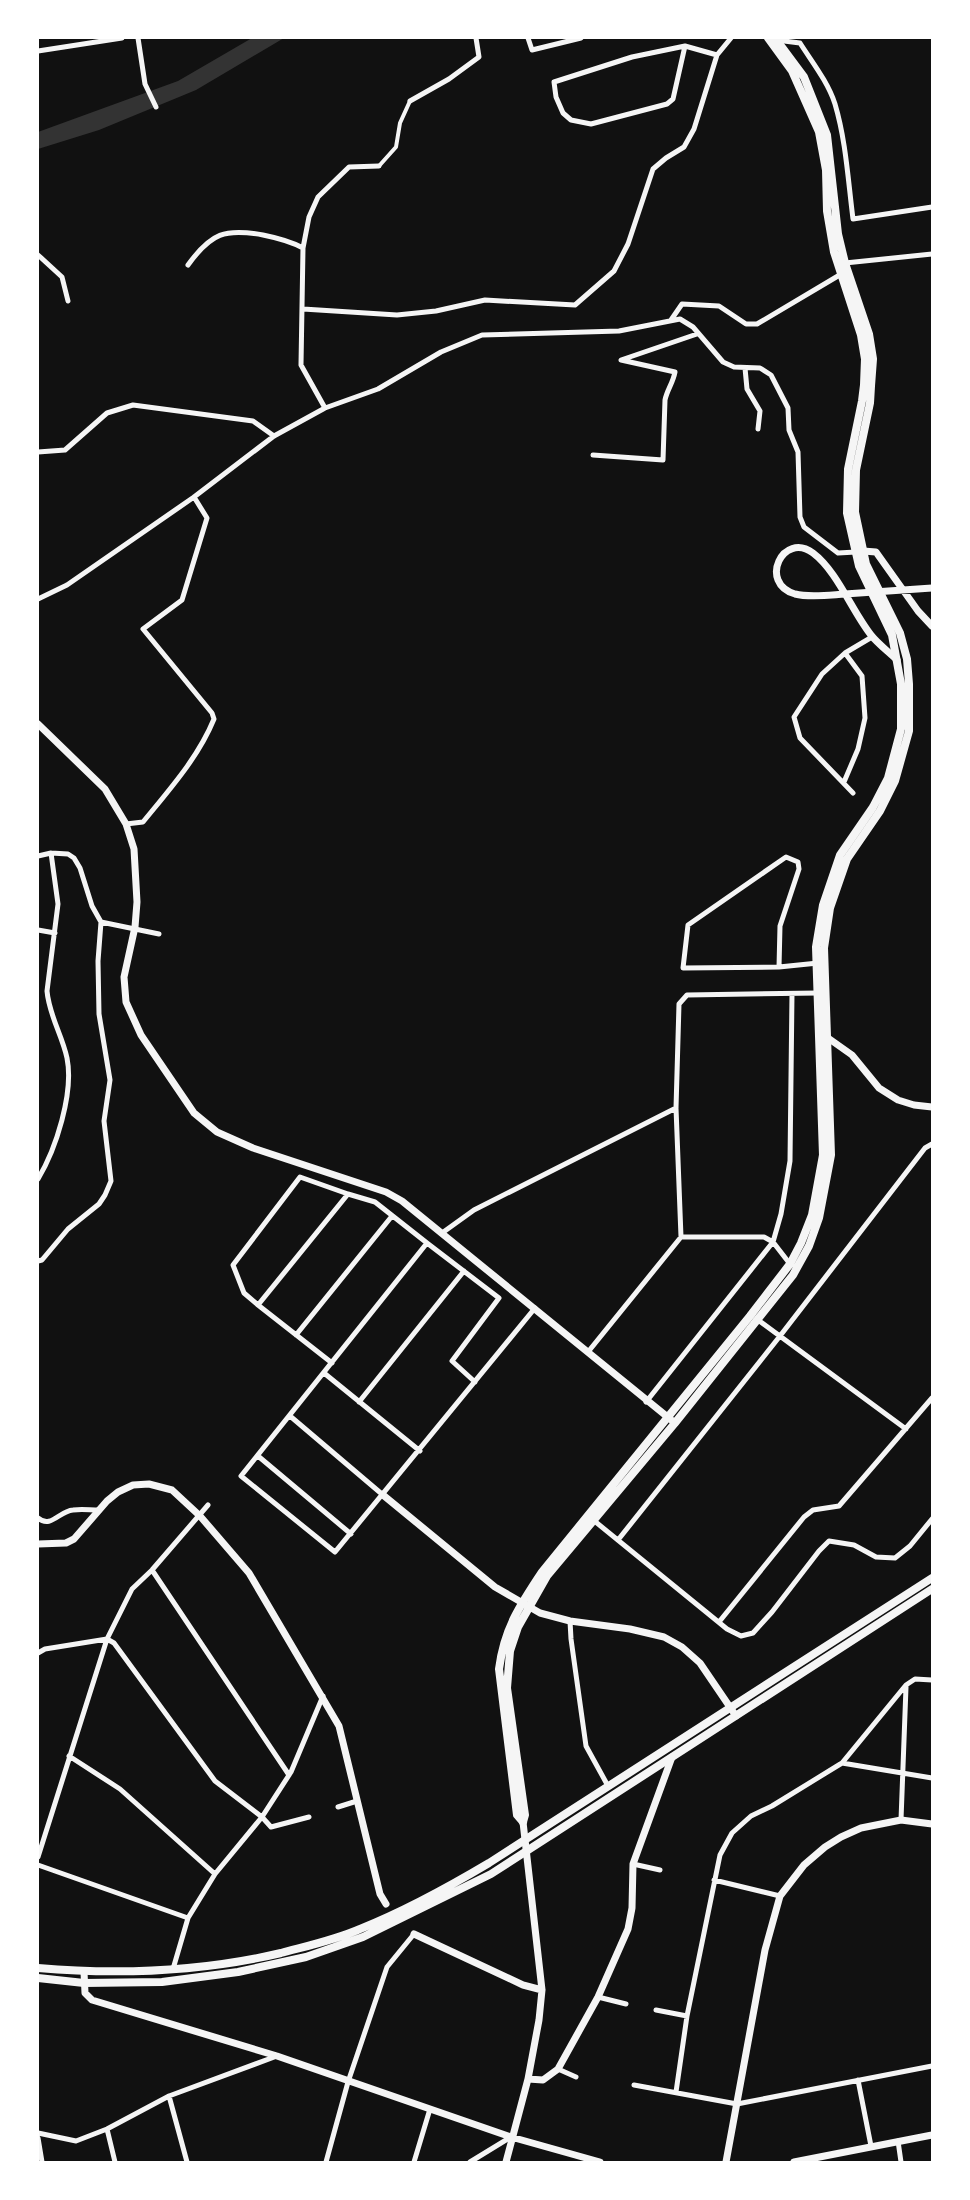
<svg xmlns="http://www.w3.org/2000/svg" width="970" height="2200" viewBox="0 0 970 2200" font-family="Manrope,sans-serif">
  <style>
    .water { fill: #333 }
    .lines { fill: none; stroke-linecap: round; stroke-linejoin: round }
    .pedestrian { stroke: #f5f5f5; stroke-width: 4 }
    .minor { stroke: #f5f5f5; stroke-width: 5 }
    .tertiary { stroke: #f5f5f5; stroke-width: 7 }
    .primary { stroke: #f5f5f5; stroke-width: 8 }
    .trunk { stroke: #f5f5f5; stroke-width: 8 }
  </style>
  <rect width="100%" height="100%" fill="#111"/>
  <path class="water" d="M252 38H284L196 90 99 130 38 149V132L178 81Z"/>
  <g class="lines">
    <path class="pedestrian" d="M379 166 396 147 400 123 410 101"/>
    <path class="minor" d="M138 38 145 84 156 107
      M528 38 532 50 581 38
      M776 40 800 43C812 62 828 82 835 104 846 141 848 180 853 219L932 207
      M685 46 673 99 667 104 591 124 571 120 563 113 556 97 554 82 632 57Z
      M685 46 717 55
      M38 51 122 38
      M410 101 449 79 479 57 476 38
      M303 248 309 217 318 197 349 167 379 166
      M38 255 62 277 68 301
      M845 263 932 254
      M188 265C211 233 225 228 263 235 278 238 290 241 303 248L301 365 325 408
      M303 309 397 315 436 311 485 300 575 305 614 271 628 244 653 169 666 158 684 147 694 129 717 55 731 38
      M671 320 682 304 719 306 746 324H757L843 273
      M745 368 747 389 760 411 758 429
      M38 452 65 450 107 413 133 405 253 421 274 436
      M593 455 663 460 665 400C667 390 673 383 675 372L621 360 697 334
      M38 599 67 585 194 497 274 436 325 408 378 389 441 352 482 335 619 331 680 319 693 327 723 362 734 367 760 368 771 375 788 408 789 430 798 452 800 517 804 527 838 553 856 552
      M844 782 858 749 865 718 862 676 845 653
      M853 793 800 738 794 717 822 674 845 653 872 637
      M126 824 143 822C169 790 198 758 214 719L212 713 143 629 182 600 207 518 194 497
      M38 856 51 853 68 854 74 858 80 868 92 906 101 922 98 961 99 1014 110 1080 104 1121 111 1181 105 1195 99 1204 68 1229 42 1260 38 1261
      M786 857 798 862 799 869 780 926 779 967 683 968 688 925Z
      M101 922 159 934
      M38 930 55 933
      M779 967 818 963
      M38 1179C56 1149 74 1093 67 1058 62 1035 49 1015 47 991L58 904 51 853
      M442 1233 474 1210 676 1108
      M681 1237H764L773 1242 790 1264
      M258 1305 244 1293 233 1265 300 1177 348 1194
      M758 1320 906 1429
      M296 1335 392 1216
      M588 1352 681 1237 676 1108 679 1004 687 995 818 993
      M332 1363 258 1305 348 1194 375 1202 427 1243
      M324 1373 420 1451
      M475 1382 452 1361 499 1298 427 1243 241 1476 335 1552 535 1308
      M359 1402 464 1271
      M646 1402 773 1242 781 1214 790 1161 792 994
      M290 1416 383 1495
      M258 1456 351 1534
      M38 1518C51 1529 59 1511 73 1510 81 1509 90 1510 99 1510
      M592 1519 727 1629 741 1636 753 1633 772 1612 819 1551 829 1541 854 1545 876 1557 895 1558 910 1546 932 1519
      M618 1540 780 1336 925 1148 932 1144
      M152 1570 289 1775
      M570 1621 571 1639 586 1746 608 1786
      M719 1622 804 1517 813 1510 839 1506 932 1398
      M38 1653 45 1649 107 1639 114 1643 215 1781 262 1817 271 1827 309 1817
      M69 1756 120 1789 215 1874
      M842 1763 932 1778
      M338 1807 357 1801
      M901 1820 906 1687
      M38 1857 107 1639 132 1589 152 1570 208 1505
      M633 1864 660 1870
      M38 1865 188 1918
      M714 1880 780 1896
      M173 1969 188 1918 215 1874 262 1817 291 1772 323 1696
      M598 1997 626 2004
      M656 2010 687 2016
      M558 2069 576 2077
      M858 2080 871 2146
      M634 2085 737 2104 932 2066
      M676 2092 687 2016 720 1855 732 1833 751 1816 772 1806 842 1763 906 1685 915 1679 932 1680
      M169 2096 187 2162
      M107 2129 115 2162
      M38 2133 76 2141 107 2129 169 2096 277 2056
      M38 2138 42 2162
      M898 2141 901 2162
      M326 2162 348 2082 387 1967 414 1934
      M414 2162 430 2109
      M470 2162 511 2137"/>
    <path class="tertiary" d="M863 551 876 552 918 611 932 626
      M897 660C889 652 878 644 871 635 852 611 837 571 813 553 783 531 758 583 795 594 810 598 830 595 845 594 874 592 903 590 932 588
      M38 724 105 789 126 824 134 849 137 902 135 927 124 977 126 1002 141 1035 194 1113 217 1132 253 1148 386 1192 402 1201 675 1423
      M828 1038 852 1055 879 1088 898 1100 914 1105 932 1107
      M383 1495 495 1587 540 1613 570 1621 630 1629 664 1637 682 1647 700 1663 736 1716
      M38 1544 66 1543 74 1539 107 1501 118 1492 133 1485 149 1484 172 1490 200 1516 249 1573 339 1726 380 1894 386 1904
      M414 1934 523 1985 542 1990
      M84 1972 85 1993 92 2000 277 2056 511 2137 600 2162
      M528 2079 543 2080 558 2069 598 1997 628 1929 632 1908 633 1864 672 1757
      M506 2162 528 2079 539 2020 542 1990 523 1822
      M726 2162 765 1950 780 1896 804 1865 825 1847 841 1837 861 1828 901 1820 932 1824
      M794 2162 932 2135"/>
    <path class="primary" d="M523 1822 517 1815 499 1669C504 1629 520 1605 542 1572L750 1316 790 1264 801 1243 812 1215 823 1155 816 947 823 905 840 855 873 807 888 778 901 729V684L892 635 859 566 847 513 848 469 862 401 864 385 865 359 861 335 834 252 827 211 826 170 819 132 792 71 768 38
      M523 1822 525 1815 507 1688 510 1651 518 1627 547 1576 675 1423 793 1275 809 1246 819 1218 831 1155 824 948 830 908 847 859 880 811 895 781 909 731V684L907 659 900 633 866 564 855 512 856 470 870 403 871 386 873 359 869 334 845 263 838 234 827 135 804 77 775 38"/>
    <path class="trunk" d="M38 1968C120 1975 200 1972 281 1953 307 1946 335 1940 360 1929 405 1911 447 1888 489 1863L932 1578
      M38 1978 84 1983 162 1982 238 1972 306 1957 363 1937 491 1874 932 1589"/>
  </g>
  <rect width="970" height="2200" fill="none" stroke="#ffffff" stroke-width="78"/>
</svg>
